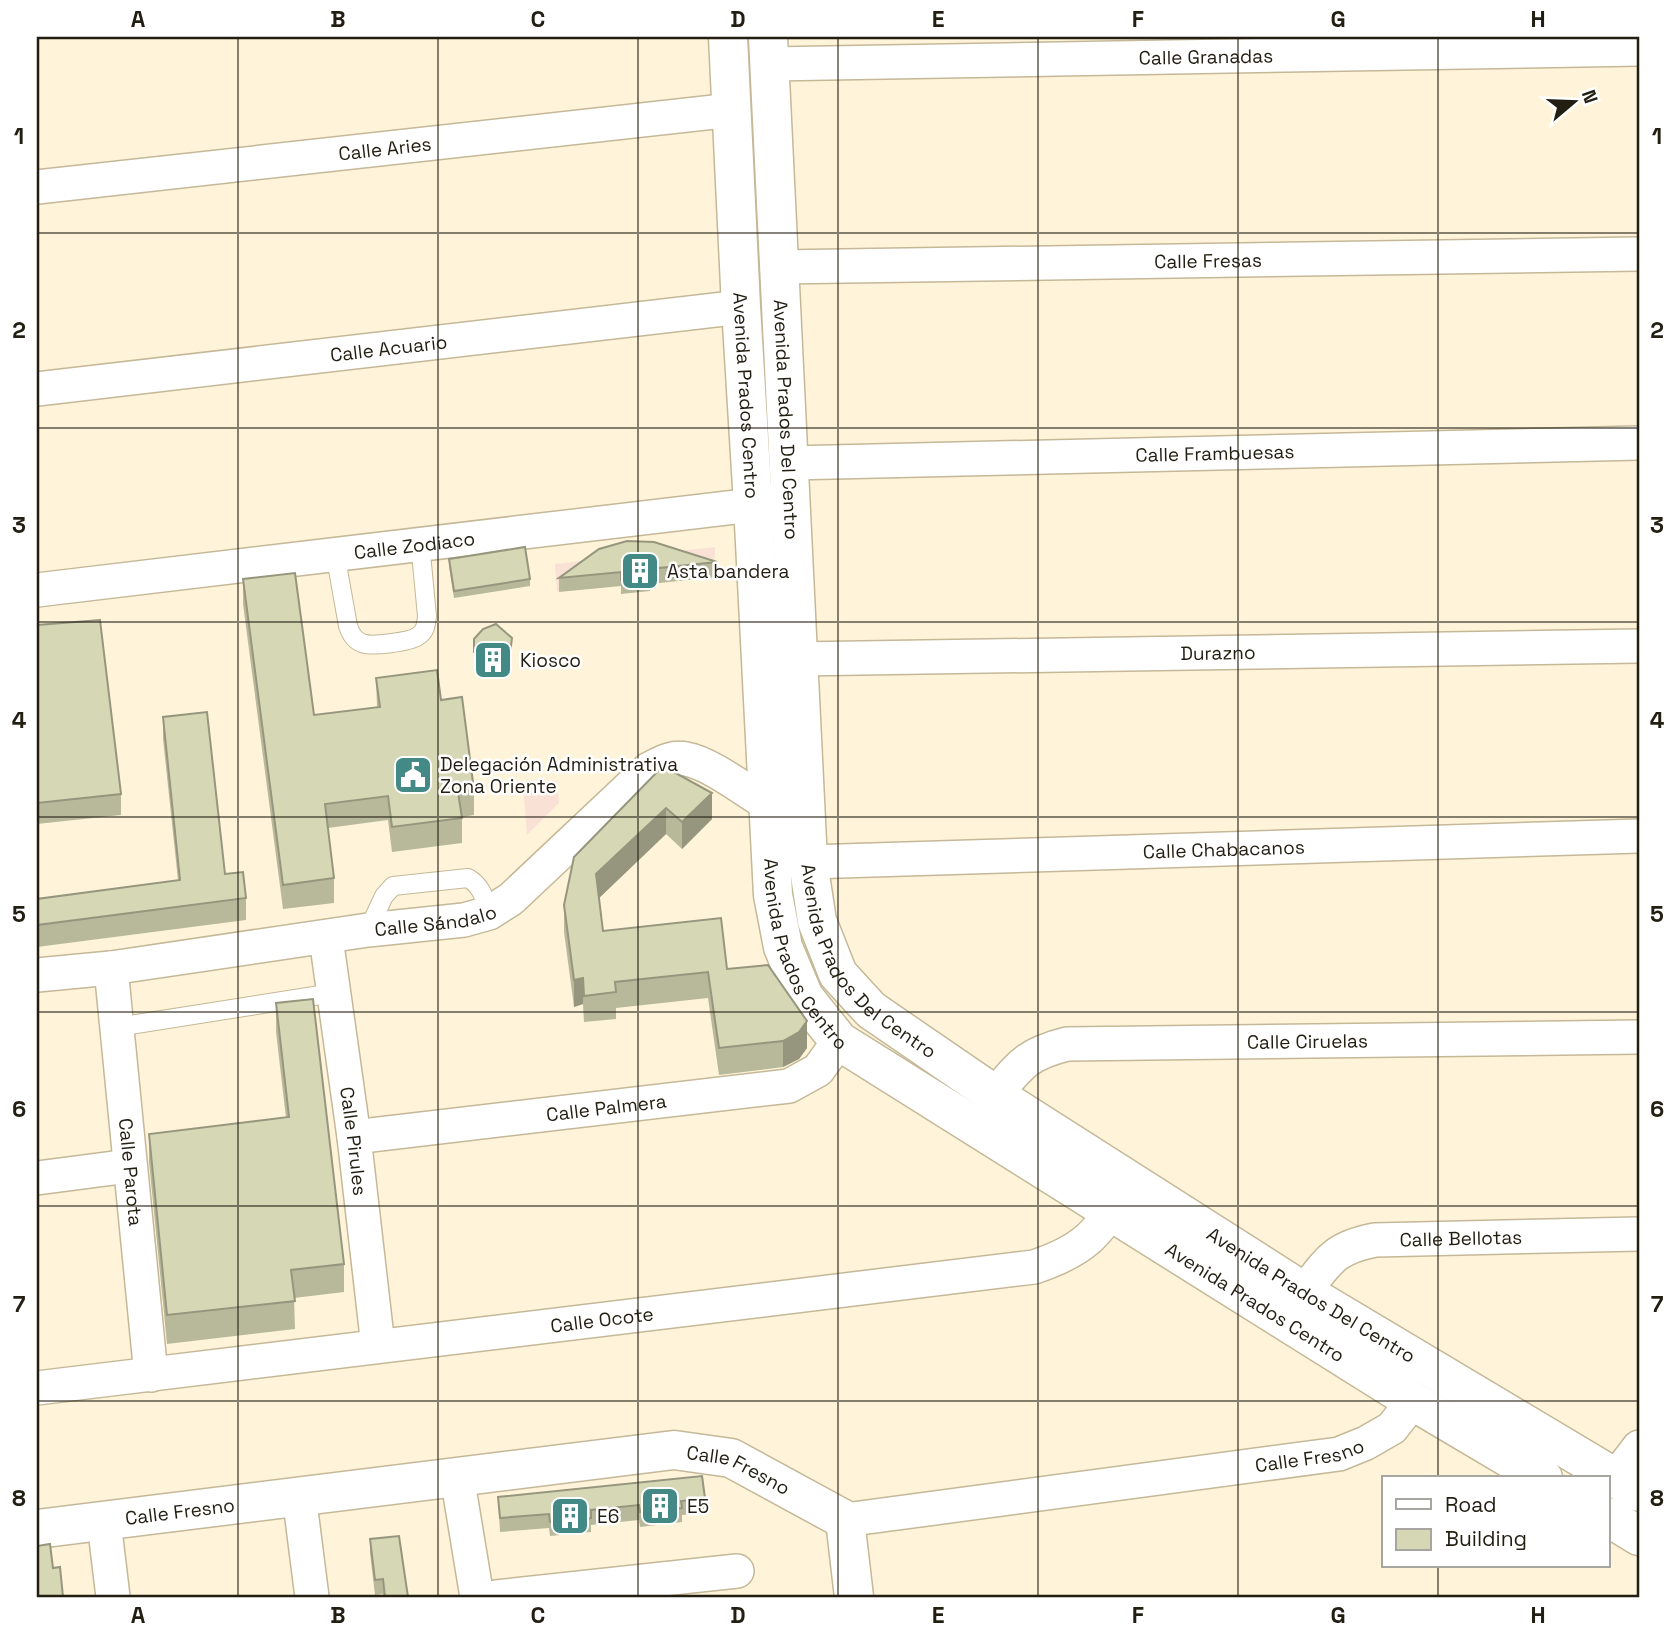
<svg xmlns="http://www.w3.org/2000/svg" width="1676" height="1634" viewBox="0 0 1676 1634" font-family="'Space Grotesk',sans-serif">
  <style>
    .green { fill: #fae1d6 }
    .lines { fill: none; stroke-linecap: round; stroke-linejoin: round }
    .service-casing { stroke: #c5b898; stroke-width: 20 }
    .minor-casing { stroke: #c5b898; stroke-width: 36 }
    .tertiary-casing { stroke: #c5b898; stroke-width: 41 }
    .service { stroke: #fff; stroke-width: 18 }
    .minor { stroke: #fff; stroke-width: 33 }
    .tertiary { stroke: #fff; stroke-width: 38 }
    .wall { fill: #b8b99b }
    .shaded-wall { fill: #96967e }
    .building { fill: #d6d7b4; stroke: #96967e; stroke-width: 2 }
    .grid { fill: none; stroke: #231e12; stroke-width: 2; stroke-opacity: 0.55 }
    .labels { text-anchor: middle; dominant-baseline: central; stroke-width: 5; stroke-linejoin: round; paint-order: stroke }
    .street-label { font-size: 19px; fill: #231e12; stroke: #fff }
    .poi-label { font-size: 19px; fill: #231e12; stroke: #fff; text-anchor: start }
    .neatline { fill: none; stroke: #231e12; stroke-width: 2.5 }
    .grid-label { font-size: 23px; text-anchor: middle; font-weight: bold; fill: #231e12 }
  </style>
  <rect width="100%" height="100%" fill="#fff4d9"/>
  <path class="green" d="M715 547 714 580 679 562 652 554Z
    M605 558 557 592 555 564Z
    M557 781 559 803 527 835 523 784Z"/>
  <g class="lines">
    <defs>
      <path id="service" d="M335 553 348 626C351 634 354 640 362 643 371 647 410 642 418 636 426 631 426 624 427 616L420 543
        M368 930 384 896 393 886 468 878C482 886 484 898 489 913
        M117 1027 333 993"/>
      <g id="minor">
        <path id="s1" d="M770 64 1639 49"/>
        <path id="s2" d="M37 187 732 110"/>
        <path id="s3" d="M778 267 1639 254"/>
        <path id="s4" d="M37 389 741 307"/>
        <path id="s5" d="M790 463 1639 443"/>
        <path id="s6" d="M37 590 777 502"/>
        <path id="s7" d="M798 659 1639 646"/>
        <path id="s8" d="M808 862 1639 836"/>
        <path id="s9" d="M326 938 354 1137 378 1346"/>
        <path id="s10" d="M111 968 151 1375"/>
        <path id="s11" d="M37 975 111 968 368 930 464 920 489 913 511 899 649 769C661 763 672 756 686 759 710 763 747 792 769 805"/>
        <path id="s12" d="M995 1095C1021 1064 1027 1054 1067 1044L1639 1037"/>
        <path id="s13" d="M354 1137 789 1086 818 1070 839 1041"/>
        <path d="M37 1178 129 1166"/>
        <path id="s14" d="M1304 1292C1329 1260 1334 1248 1375 1240L1639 1234"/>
        <path id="s15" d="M37 1388 1034 1267C1082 1251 1099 1235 1123 1191"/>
        <path d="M457 1476 477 1597"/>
        <path d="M1616 1477 1639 1447"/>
        <path d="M299 1495 312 1597"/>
        <path id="s16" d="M845 1520 1339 1454 1366 1443 1392 1428 1413 1401"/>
        <path d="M104 1522 113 1597"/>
        <path d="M496 1597 737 1571"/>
      </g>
      <g id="tertiary">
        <path id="s17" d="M728 37 741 307 753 504 773 895 783 947 804 997 839 1041 1413 1401 1543 1478"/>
        <path id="s18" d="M768 37 808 862 817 921 838 974 871 1010 995 1095 1304 1292 1639 1492"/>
        <path d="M1608 1517 1639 1536"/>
        <path id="s19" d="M37 1529 674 1450 731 1458 845 1520 854 1597"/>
      </g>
    </defs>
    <use href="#service" class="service-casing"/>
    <use href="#minor" class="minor-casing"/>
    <use href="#tertiary" class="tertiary-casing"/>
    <use href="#service" class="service"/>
    <use href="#minor" class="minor"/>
    <use href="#tertiary" class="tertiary"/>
  </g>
  <path class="wall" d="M449 559 530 579V586L454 598 449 566Z
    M717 562V577L650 584V591L621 594V586L559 592V578Z
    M243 579 314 715 377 707 376 678 441 700 474 790V815L462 817V843L392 852 388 820 328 828 334 878V903L283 909 243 604Z
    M37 625 121 794V815L37 824Z
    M474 639 512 652 510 668 500 678 483 679 474 667Z
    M163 717 225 874 246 898V920L37 947V899L178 880 163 739Z
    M663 766 712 819 682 849 666 834 599 898 603 931 727 969 807 1048 799 1059 783 1067 719 1075 708 998 616 1008V1019L584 1022 583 1004 574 1007 564 932V905Z
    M276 1003 344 1264V1292L294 1298 295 1329 167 1344 149 1162V1134L286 1118 276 1032Z
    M498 1497 705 1498V1513L682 1515V1522L640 1527 639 1520 591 1525V1532L550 1536 549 1528 500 1532Z
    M370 1539 408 1597H383V1594L375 1595 370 1553Z"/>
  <path class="shaded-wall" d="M512 638 510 668 500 678V663Z
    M712 793V819L682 849V822Z
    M666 808V834L596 901V874Z
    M583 978V1004L574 1007V980Z
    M807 1021V1048L799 1059 783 1067V1041Z"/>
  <path class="building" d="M627 541 654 542 717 562 650 569V576L621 580V572L559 578 599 549Z
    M525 547 530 579 454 591 449 559Z
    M295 573 314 715 380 707 376 678 437 670 441 700 462 697 474 790 458 792 462 818 392 827 388 796 325 804 334 878 283 885 243 579Z
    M100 620 121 794 37 803V625Z
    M496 624 512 638 510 654 500 663 483 664 474 652V639L483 629Z
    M207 712 225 874 243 872 246 898 37 925V899L180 880 163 717Z
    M663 766 712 793 682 822 666 808 596 874 603 931 721 918 727 969 768 965 807 1021 799 1032 783 1041 719 1048 708 972 615 982 616 992 584 996 583 978 574 980 564 905 574 857Z
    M313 999 344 1264 291 1270 295 1301 167 1315 149 1134 289 1117 276 1003Z
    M702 1476 705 1498 681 1501 682 1508 640 1512 639 1505 591 1510V1518L550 1522 549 1514 500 1518 498 1497Z
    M399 1536 408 1597H385L383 1579 375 1580 370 1539Z
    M50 1544 53 1568 60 1567 63 1597H37V1546Z"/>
  <path class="grid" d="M238 37V1597M438 37V1597M638 37V1597M838 37V1597M1038 37V1597M1238 37V1597M1438 37V1478M37 233H1639M37 428H1639M37 622H1639M37 817H1639M37 1012H1639M37 1206H1639M37 1401H1639M1438 1566V1597"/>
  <defs>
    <symbol id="building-square" viewBox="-11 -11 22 22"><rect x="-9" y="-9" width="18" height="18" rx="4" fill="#438a86" stroke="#fff"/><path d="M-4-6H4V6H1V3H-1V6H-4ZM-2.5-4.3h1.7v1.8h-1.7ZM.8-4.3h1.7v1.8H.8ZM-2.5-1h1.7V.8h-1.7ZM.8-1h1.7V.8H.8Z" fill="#fff"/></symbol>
    <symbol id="civic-square" viewBox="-11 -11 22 22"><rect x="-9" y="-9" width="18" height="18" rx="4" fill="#438a86" stroke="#fff"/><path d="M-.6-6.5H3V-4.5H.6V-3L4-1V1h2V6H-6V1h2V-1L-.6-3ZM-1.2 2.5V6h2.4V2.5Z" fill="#fff"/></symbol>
  </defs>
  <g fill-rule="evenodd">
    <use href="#building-square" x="618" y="549" width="44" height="44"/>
    <use href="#building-square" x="471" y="638" width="44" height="44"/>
    <use href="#civic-square" x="391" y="753" width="44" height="44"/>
    <use href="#building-square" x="638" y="1484" width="44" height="44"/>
    <use href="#building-square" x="548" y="1494" width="44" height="44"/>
  </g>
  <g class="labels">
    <g class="street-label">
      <text stroke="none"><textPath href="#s1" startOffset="436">Calle Granadas</textPath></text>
      <text stroke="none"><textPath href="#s2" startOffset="350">Calle Aries</textPath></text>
      <text stroke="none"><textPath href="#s3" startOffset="430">Calle Fresas</textPath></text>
      <text stroke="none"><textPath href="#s4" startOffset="354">Calle Acuario</textPath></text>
      <text stroke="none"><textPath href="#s17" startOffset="359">Avenida Prados Centro</textPath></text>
      <text stroke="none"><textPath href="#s18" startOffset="383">Avenida Prados Del Centro</textPath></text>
      <text stroke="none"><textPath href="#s5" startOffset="425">Calle Frambuesas</textPath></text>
      <text stroke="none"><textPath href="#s6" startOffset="380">Calle Zodiaco</textPath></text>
      <text stroke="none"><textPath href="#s7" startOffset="420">Durazno</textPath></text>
      <text stroke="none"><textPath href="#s8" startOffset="416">Calle Chabacanos</textPath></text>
      <text stroke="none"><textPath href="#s11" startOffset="402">Calle Sándalo</textPath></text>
      <text stroke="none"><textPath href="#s17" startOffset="926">Avenida Prados Centro</textPath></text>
      <text stroke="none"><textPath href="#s18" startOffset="948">Avenida Prados Del Centro</textPath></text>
      <text stroke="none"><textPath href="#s12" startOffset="331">Calle Ciruelas</textPath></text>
      <text stroke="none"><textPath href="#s13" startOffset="254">Calle Palmera</textPath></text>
      <text stroke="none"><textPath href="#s9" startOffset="205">Calle Pirules</textPath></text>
      <text stroke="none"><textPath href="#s10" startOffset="205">Calle Parota</textPath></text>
      <text stroke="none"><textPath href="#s14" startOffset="177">Calle Bellotas</textPath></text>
      <text stroke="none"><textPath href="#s18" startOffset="1516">Avenida Prados Del Centro</textPath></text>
      <text stroke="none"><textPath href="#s17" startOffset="1514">Avenida Prados Centro</textPath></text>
      <text stroke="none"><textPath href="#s15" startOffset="569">Calle Ocote</textPath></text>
      <text stroke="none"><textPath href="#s16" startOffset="469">Calle Fresno</textPath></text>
      <text stroke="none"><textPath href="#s19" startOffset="710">Calle Fresno</textPath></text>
      <text stroke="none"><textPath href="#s19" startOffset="144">Calle Fresno</textPath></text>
    </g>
    <g class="poi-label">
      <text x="667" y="571">Asta bandera</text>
      <text x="520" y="660">Kiosco</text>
      <text x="440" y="764">Delegación Administrativa<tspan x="440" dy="22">Zona Oriente</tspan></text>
      <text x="687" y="1506">E5</text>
      <text x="597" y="1516">E6</text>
    </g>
  </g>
  <rect width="1676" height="1634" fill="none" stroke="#ffffff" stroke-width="77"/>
  <rect x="1382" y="1476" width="228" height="91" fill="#ffffff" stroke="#a7a5a0" stroke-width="2"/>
  <rect x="1396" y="1499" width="35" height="10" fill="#ffffff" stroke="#a7a5a0" stroke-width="2"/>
  <text x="1445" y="1512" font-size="21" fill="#231e12">Road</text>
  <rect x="1396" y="1529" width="35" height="21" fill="#d6d7b4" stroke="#a7a5a0" stroke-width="2"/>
  <text x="1445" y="1546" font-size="21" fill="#231e12">Building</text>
  <g transform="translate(1574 102) rotate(71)" stroke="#ffffff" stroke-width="5" paint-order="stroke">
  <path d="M0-5L12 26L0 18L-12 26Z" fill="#231e12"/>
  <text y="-10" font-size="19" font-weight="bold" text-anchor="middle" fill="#231e12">N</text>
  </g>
  <rect x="38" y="38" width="1600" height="1558" class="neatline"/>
  <g class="grid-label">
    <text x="138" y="27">A</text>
    <text x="338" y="27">B</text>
    <text x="538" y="27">C</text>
    <text x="738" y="27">D</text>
    <text x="938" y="27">E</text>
    <text x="1138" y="27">F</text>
    <text x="1338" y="27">G</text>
    <text x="1538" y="27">H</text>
    <text x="19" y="144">1</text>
    <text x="1657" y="144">1</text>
    <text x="19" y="338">2</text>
    <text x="1657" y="338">2</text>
    <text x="19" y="533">3</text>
    <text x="1657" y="533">3</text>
    <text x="19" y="728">4</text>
    <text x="1657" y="728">4</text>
    <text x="19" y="922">5</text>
    <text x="1657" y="922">5</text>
    <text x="19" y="1117">6</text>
    <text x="1657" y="1117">6</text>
    <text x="19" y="1312">7</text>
    <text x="1657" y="1312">7</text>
    <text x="19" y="1506">8</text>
    <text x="1657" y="1506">8</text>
    <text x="138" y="1623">A</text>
    <text x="338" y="1623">B</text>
    <text x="538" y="1623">C</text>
    <text x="738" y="1623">D</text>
    <text x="938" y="1623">E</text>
    <text x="1138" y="1623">F</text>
    <text x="1338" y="1623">G</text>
    <text x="1538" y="1623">H</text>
  </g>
</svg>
